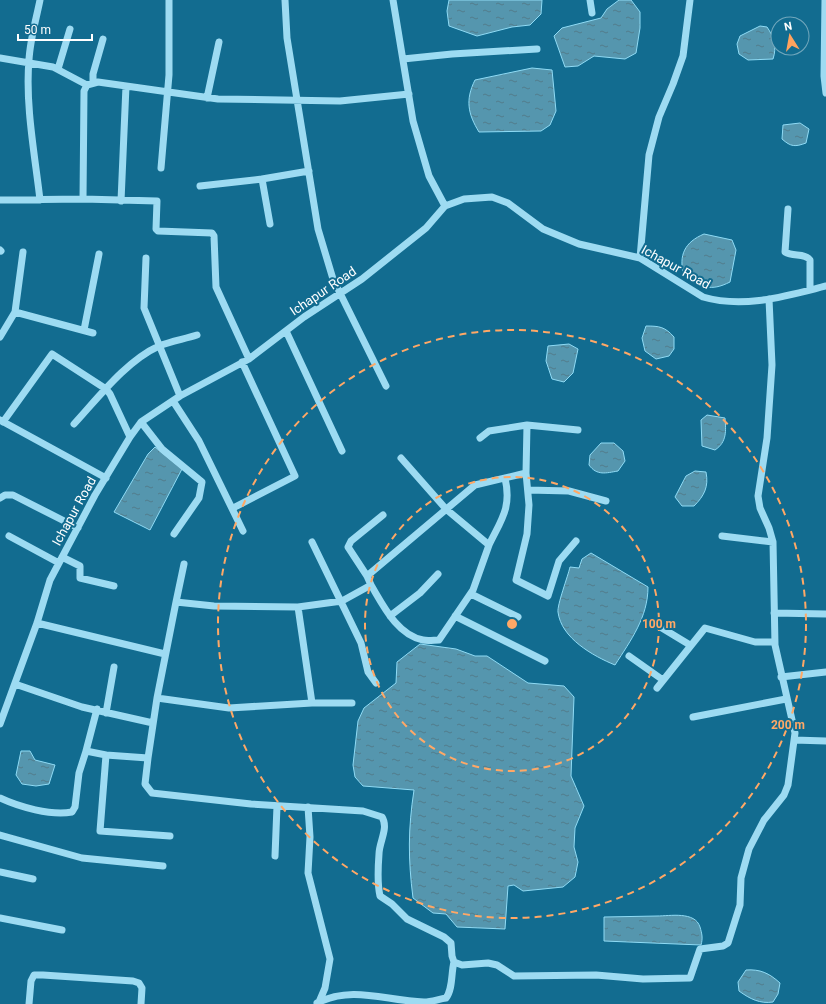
<svg xmlns="http://www.w3.org/2000/svg" width="826" height="1004" viewBox="0 0 826 1004" font-family="Roboto,sans-serif">
  <style>
    .water { fill: url(#water-ripples); stroke: #8fdbf5 }
    .lines { fill: none; stroke-linecap: round; stroke-linejoin: round }
    .minor { stroke: #9ddbf2; stroke-width: 7 }
    .ring { fill: none; stroke: #ffa866; stroke-width: 2; stroke-dasharray: 7 5 }
    .labels { text-anchor: middle; dominant-baseline: central; stroke-width: 4; stroke-linejoin: round; paint-order: stroke }
    .street-label { font-size: 13px; fill: #fff; stroke: #126c90 }
    .centre { fill: #ffa866; stroke: #126c90; stroke-width: 2 }
    .ring-label { font-size: 12px; text-anchor: middle; font-weight: bold; fill: #ffa866; stroke: #126c90; stroke-width: 4; stroke-linejoin: round; paint-order: stroke }
  </style>
  <defs>
    <pattern id="water-ripples" width="26" height="14" patternUnits="userSpaceOnUse"><rect width="26" height="14" fill="#5596ae"/><path d="M2 4q2-2 4 0t4 0M15 11q2-2 4 0t4 0" fill="none" stroke="#527c8c"/></pattern>
  </defs>
  <rect width="100%" height="100%" fill="#126c90"/>
  <path class="water" d="M449 0H542L541 14 530 25 512 27 477 36 449 26 447 11Z
    M619 0H631L640 12V28L636 53 625 59 594 56 578 66 565 67 554 36 562 28 601 18 607 9Z
    M760 26 767 27C774 37 777 47 773 59L748 60 739 54 737 44 740 36Z
    M532 68 552 70 556 111 550 125 541 131 479 132C468 114 465 100 475 80Z
    M800 123 809 129 806 143C795 147 791 147 782 139L783 125Z
    M704 234 732 240 736 250 730 282C710 292 702 287 684 276 678 255 685 242 704 234Z
    M646 326C660 326 665 327 674 337V349L669 356 656 359 645 351 642 338Z
    M569 344 578 349 573 373 564 382 552 379 546 361 548 346Z
    M707 415 725 418C726 431 727 442 715 450L702 446 701 420Z
    M601 443H614L623 451 625 461 618 471C606 473 597 476 589 465L590 455Z
    M155 447 182 469 150 530 114 512 148 454Z
    M695 471 706 472C709 487 704 496 694 506H682L675 497 686 476Z
    M591 553 648 587C648 617 631 640 615 665 593 656 561 638 558 612 557 605 568 576 570 567L579 568 582 559Z
    M420 644 456 649 475 656H487L528 683 564 686 574 697 571 776 584 806 575 828 574 847 578 862 575 877 563 887 523 891 514 885 508 886 505 929 457 927 446 914 433 913 413 898C408 859 408 829 414 790L363 786 355 777 353 765 358 721 364 708 396 683 397 662Z
    M21 751H30L35 760 55 765 49 784 36 786 22 784 16 775Z
    M657 916C670 916 695 911 700 927 702 934 703 938 701 945L604 941V917Z
    M746 970C760 969 769 973 780 983L778 994 773 1002C760 1004 750 999 739 991L738 982Z"/>
  <g class="lines">
    <path class="minor" d="M40 0C36 20 30 40 29 60 25 104 35 156 40 200
      M285 0 287 38 318 229 333 279 386 386
      M393 0 413 121 429 176 445 206
      M590 0 592 13
      M825 0 824 76 826 93
      M0 58 53 67 87 85
      M403 59 452 54 537 49
      M58 69 70 29
      M93 83V74L103 39
      M207 98 219 42
      M161 168 169 75V0
      M262 179 270 224
      M200 186 262 179 309 171
      M83 199 84 91 87 85 98 82 218 99 340 101 409 94
      M0 200 83 199 157 201 156 229 158 231 212 233 214 236 216 287 249 359
      M121 201 126 86
      M788 209 785 252C793 257 805 253 810 260V290
      M0 250 1 251
      M146 258 144 308 180 396
      M640 258 649 155 659 117 673 84 683 56 690 0
      M15 312 93 333
      M84 330 99 254
      M286 331 342 451
      M0 337 15 312 23 252
      M173 401 199 441 243 531
      M0 420 106 478
      M3 422 52 354 106 389 110 394 130 437
      M141 422 162 449 202 482 199 498 174 534
      M74 424C98 398 126 361 159 346 171 341 185 339 197 335
      M527 425 578 430
      M480 438 489 431 527 425 526 473 529 505 527 534 516 580 548 596 559 561 576 541
      M528 490 569 491 606 501
      M0 498 5 495H13L78 528
      M233 508 295 476 242 362
      M9 536 59 563
      M722 536 773 542
      M312 542 361 643 368 672 376 683
      M489 545C501 520 512 508 505 478
      M62 557 80 566V578L114 586
      M367 576 475 485 526 473
      M371 585C383 605 397 635 423 640 428 641 434 640 439 640L473 590 489 545 446 509 401 458
      M471 594 518 617
      M176 602 184 564
      M774 613 826 614
      M390 616 420 593 438 574
      M455 616 545 661
      M652 622 690 645
      M37 623 165 654
      M629 656 663 680
      M781 677 826 672
      M15 684 82 707 153 723
      M657 688 705 628 755 642H775
      M157 698 229 708 312 703 298 607
      M312 703H352
      M97 709 86 751 106 755
      M106 713 114 667
      M693 717 786 699
      M0 724 37 623 50 580 95 495 130 437 141 422 180 396 249 359 304 317 362 279 426 228 445 206 464 199 492 197 508 203 543 229 579 244 640 258 703 297C744 309 786 296 826 286
      M794 740 826 741
      M148 758 157 698 176 602 214 606 298 607 342 601 371 585 367 576 348 547 351 541 383 515
      M0 798C19 807 51 816 72 812L75 807 79 773 86 751
      M308 807 310 837 308 873 330 959 325 988 319 1002
      M0 835 82 858 163 866
      M170 836 100 831 106 755 148 758 145 784 152 793 251 804 363 811 382 817C389 828 379 842 379 854 378 867 377 883 380 896L392 904 407 919 444 937 451 943 452 956 454 962 462 965 488 963 497 965 514 976 596 975 643 979 690 978 700 949 723 946 728 943 740 905 741 878 749 849 764 820 784 795 788 785 795 733 775 645 773 542 769 528 760 508 758 496 767 438 772 365 769 299
      M275 856 277 806
      M0 872 33 879
      M0 918 62 930
      M317 1003C354 985 385 1001 424 1002 431 1002 439 999 446 998 453 989 451 973 454 962
      M29 1004 31 981 34 975H43L133 981 139 983 142 988 141 1004"/>
  </g>
  <g class="ring">
    <circle cx="512" cy="624" r="147"/>
    <circle cx="512" cy="624" r="294"/>
  </g>
  <g class="labels">
    <g class="street-label">
      <text transform="translate(676 267) rotate(29)">Ichapur Road</text>
      <text transform="translate(323 291) rotate(-34)">Ichapur Road</text>
      <text transform="translate(74 511) rotate(-61)">Ichapur Road</text>
    </g>
  </g>
  <circle cx="512" cy="624" r="6" class="centre"/>
  <g class="ring-label">
    <text x="659" y="628">100 m</text>
    <text x="788" y="729">200 m</text>
  </g>
  <g transform="translate(790 36) rotate(349)"><circle r="19" fill="#126c90" stroke="#71a7bc"/>
  <path d="M0-3L7 15L0 10L-7 15Z" fill="#ffa35e"/>
  <text y="-6" font-size="11" font-weight="bold" text-anchor="middle" fill="#ffffff">N</text>
  </g>
  <path d="M18 34v6h74v-6" fill="none" stroke="#ffffff" stroke-width="2"/>
  <text x="24" y="34" font-size="12" fill="#ffffff" stroke="#126c90" stroke-width="3" paint-order="stroke">50 m</text>
</svg>
